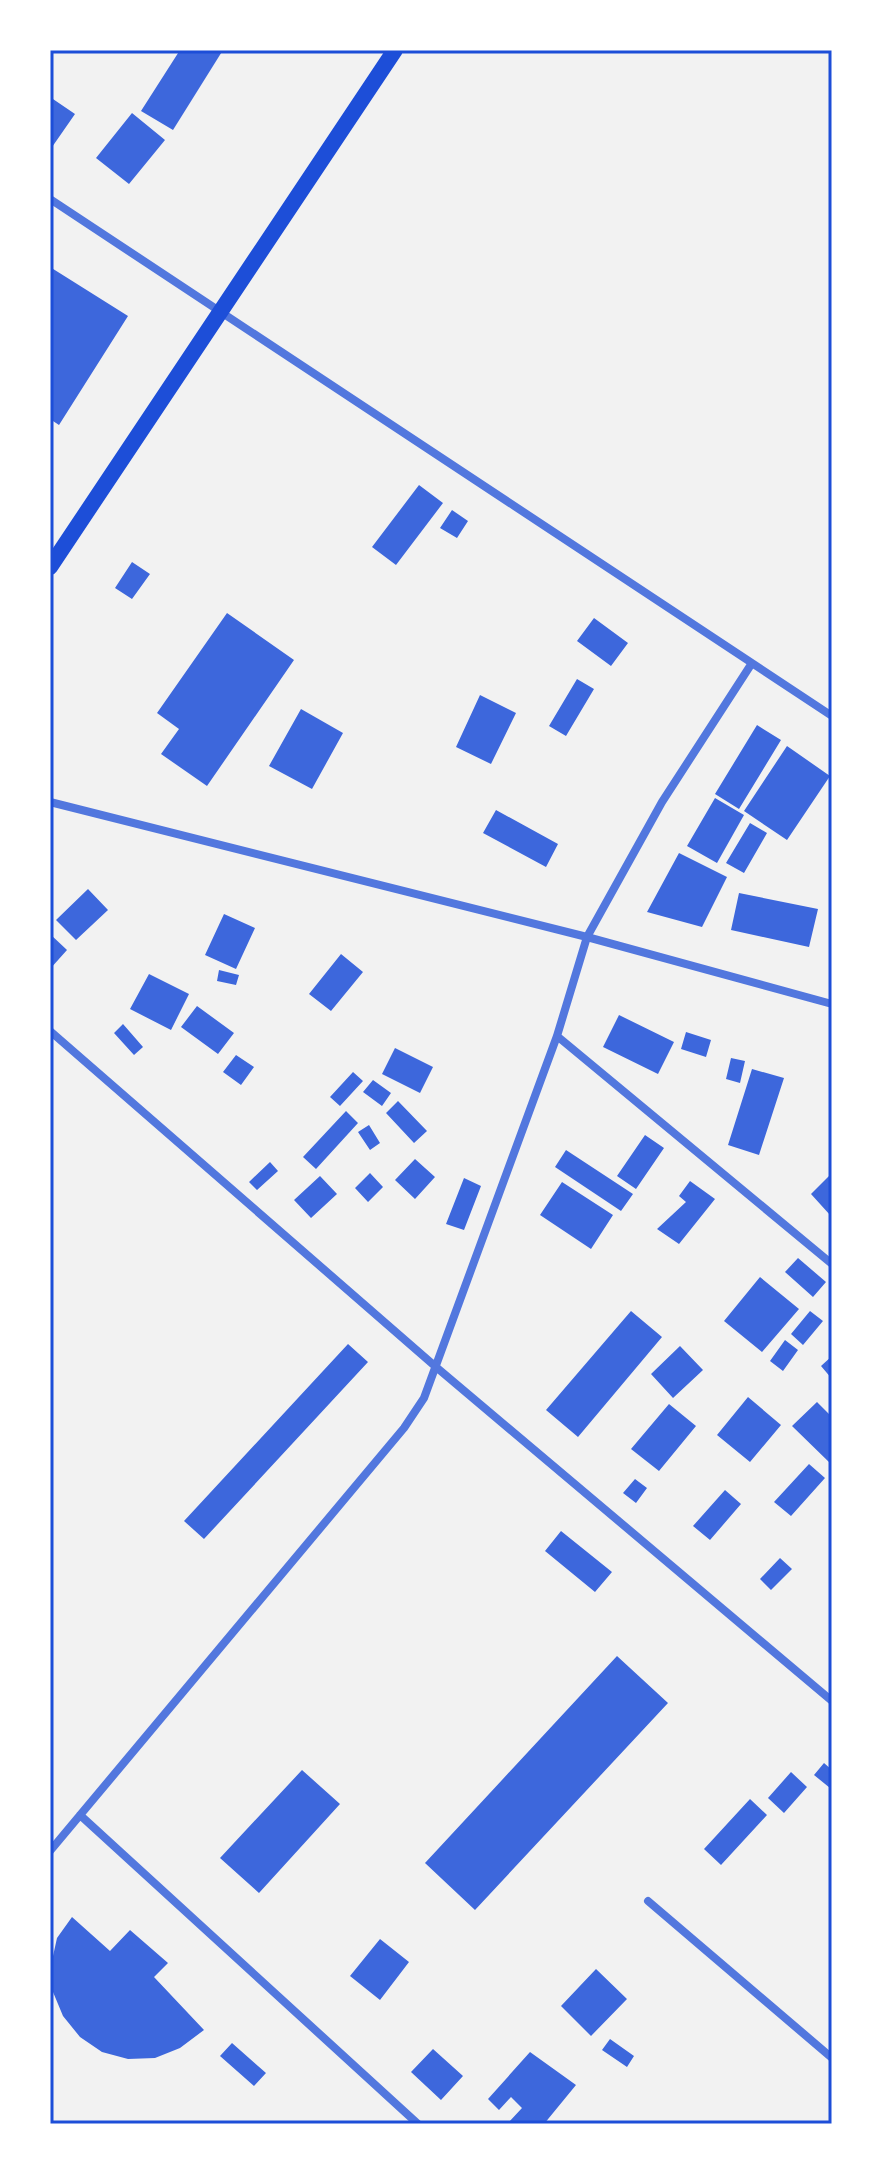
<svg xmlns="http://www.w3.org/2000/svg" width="882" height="2174" viewBox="0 0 882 2174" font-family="Karla,sans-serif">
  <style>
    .building { fill: #3d67dc }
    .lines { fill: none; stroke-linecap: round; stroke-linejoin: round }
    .minor { stroke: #5277de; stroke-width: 8 }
    .secondary { stroke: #1d4ed8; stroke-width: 16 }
    .neatline { fill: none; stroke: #1d4ed8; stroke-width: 3 }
  </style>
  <rect width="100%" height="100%" fill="#f2f2f2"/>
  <path class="building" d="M180 50H223L173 130 141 111Z
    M50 97 75 114 50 150Z
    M132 113 165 140 129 184 96 158Z
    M50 267 128 316 59 425 50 419Z
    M419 485 443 503 396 565 372 547Z
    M452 510 468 521 457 538 440 528Z
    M132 562 150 574 132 599 115 588Z
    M227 613 294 660 207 786 161 754 179 729 157 713Z
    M594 618 628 643 611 666 577 641Z
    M577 679 594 689 566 736 549 726Z
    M480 695 516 713 491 764 456 747Z
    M301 709 343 733 312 789 269 766Z
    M757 725 781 740 739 809 715 794Z
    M787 746 830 776 787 840 744 811Z
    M715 798 744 815 717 863 687 846Z
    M496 810 558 844 546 867 483 833Z
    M750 823 767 833 744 873 726 863Z
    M679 853 727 877 702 927 647 912Z
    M88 889 108 910 76 940 56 920Z
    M739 893 818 909 809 947 731 930Z
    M224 914 255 928 236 969 205 955Z
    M50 934 67 950 50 969Z
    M341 954 363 972 331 1011 309 994Z
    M219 970 239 975 236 985 217 981Z
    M149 974 189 994 171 1030 130 1009Z
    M197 1006 234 1033 218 1054 181 1027Z
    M619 1015 674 1042 658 1074 603 1047Z
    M123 1024 143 1047 134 1055 114 1033Z
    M686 1032 711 1040 706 1057 681 1049Z
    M395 1048 433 1067 420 1093 382 1074Z
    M236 1055 254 1067 241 1085 223 1072Z
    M731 1058 745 1061 740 1083 726 1079Z
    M752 1069 784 1078 759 1155 728 1145Z
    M353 1072 363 1081 340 1106 330 1097Z
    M373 1080 391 1093 382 1106 363 1092Z
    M398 1101 427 1131 414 1143 386 1113Z
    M346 1111 358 1123 316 1169 303 1157Z
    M369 1125 380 1143 370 1150 358 1132Z
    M645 1135 664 1148 636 1189 617 1176Z
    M566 1150 633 1194 621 1211 555 1167Z
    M415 1159 435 1177 415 1199 395 1180Z
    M270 1162 278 1171 257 1190 249 1182Z
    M370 1173 383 1187 368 1202 355 1188Z
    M832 1173V1213L830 1215 811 1194Z
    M320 1176 337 1194 311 1218 294 1200Z
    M464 1178 481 1186 464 1230 446 1224Z
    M690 1181 715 1199 679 1244 657 1229 686 1202 679 1196Z
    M562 1182 613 1215 591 1249 540 1215Z
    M798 1258 826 1282 813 1297 785 1272Z
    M760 1277 799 1309 762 1352 724 1321Z
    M631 1311 662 1337 578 1437 546 1410Z
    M810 1311 823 1321 803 1345 791 1334Z
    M785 1340 798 1350 783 1371 770 1361Z
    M348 1344 368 1362 204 1539 184 1521Z
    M680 1346 703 1370 673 1398 651 1374Z
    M832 1356V1379L821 1366Z
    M748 1397 781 1425 750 1462 717 1435Z
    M817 1402 832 1417V1465L792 1426Z
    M669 1404 696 1426 659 1471 631 1449Z
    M809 1464 825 1478 791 1516 774 1502Z
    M635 1479 647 1488 636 1503 623 1493Z
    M725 1490 741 1504 710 1540 693 1526Z
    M561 1531 612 1572 595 1592 545 1551Z
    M780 1558 792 1569 771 1590 760 1579Z
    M617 1656 668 1703 475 1910 425 1863Z
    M824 1763 832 1770 830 1788 814 1775Z
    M302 1770 340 1804 259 1893 220 1858Z
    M791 1772 807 1787 784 1813 768 1798Z
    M750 1799 767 1815 721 1865 704 1849Z
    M72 1917 110 1951 130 1930 168 1963 154 1977 204 2030 180 2048 155 2058 128 2059 102 2052 80 2037 63 2016 53 1992 51 1965 57 1938Z
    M380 1939 409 1962 380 2000 350 1976Z
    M596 1969 627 1999 591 2036 561 2006Z
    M610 2039 634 2056 627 2067 602 2050Z
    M232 2043 266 2073 254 2086 220 2056Z
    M433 2049 463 2076 441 2100 411 2072Z
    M530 2052 576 2085 544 2124H507L522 2108 511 2097 499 2110 488 2099Z"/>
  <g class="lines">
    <path class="minor" d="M50 199 832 716
      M50 802 587 937 832 1004
      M50 1031 436 1367 832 1701
      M557 1036 832 1264
      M80 1815 418 2124
      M50 1851 404 1428 424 1398 557 1036 587 937 662 802 752 663
      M648 1901 832 2058"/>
    <path class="secondary" d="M50 567 395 50"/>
  </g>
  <rect width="882" height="2174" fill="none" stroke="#ffffff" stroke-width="104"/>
  <rect x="52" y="52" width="778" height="2070" class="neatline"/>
</svg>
